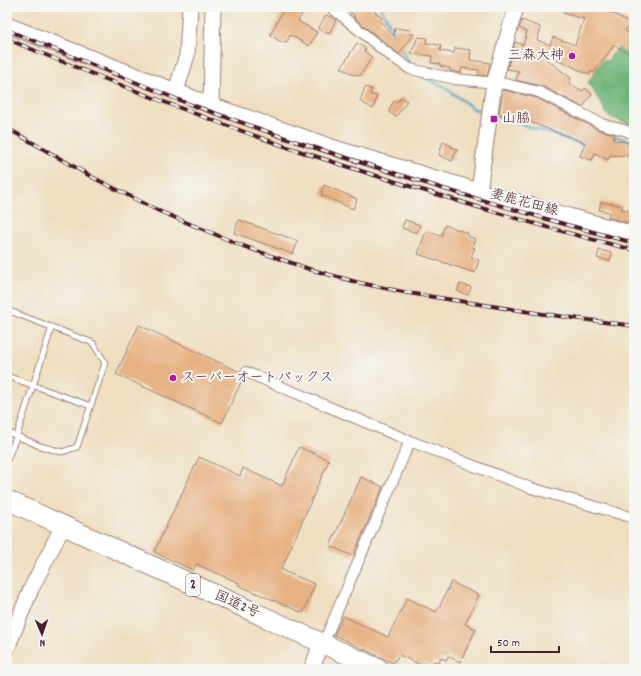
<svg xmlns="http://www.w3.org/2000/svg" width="641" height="676" viewBox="0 0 641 676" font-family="Dekko,'Klee One',sans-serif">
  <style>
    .forest { fill: #6eb57a; stroke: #5c6a52 }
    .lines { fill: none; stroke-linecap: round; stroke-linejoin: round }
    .stream { stroke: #4fabcd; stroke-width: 2.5 }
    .building { fill: #e7b283 }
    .lane-casing { stroke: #9c7f76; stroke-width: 7 }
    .street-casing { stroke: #9c7f76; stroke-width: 12 }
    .secondary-casing { stroke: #9c7f76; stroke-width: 17 }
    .highway-casing { stroke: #9c7f76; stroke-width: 21 }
    .lane { stroke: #fff; stroke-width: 5 }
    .street { stroke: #fff; stroke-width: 10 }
    .secondary { stroke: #fff; stroke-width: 15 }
    .highway { stroke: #fff; stroke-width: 19 }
    .rail-casing { stroke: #4a1f2b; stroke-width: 4 }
    .rail { stroke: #f6f6f2; stroke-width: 2.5; stroke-dasharray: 8; stroke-linecap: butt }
    .poi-dot { fill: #b5179e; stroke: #f6f6f2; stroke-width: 1.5 }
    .labels { text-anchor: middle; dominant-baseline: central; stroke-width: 4; stroke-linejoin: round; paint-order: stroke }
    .shield { fill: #f6f6f2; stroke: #7e6067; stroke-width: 1 }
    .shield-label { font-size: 13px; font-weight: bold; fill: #4a1f2b }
    .poi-label { font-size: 14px; fill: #4a1f2b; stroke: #f6f6f2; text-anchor: start }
    .street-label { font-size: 14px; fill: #4a1f2b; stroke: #f6f6f2 }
  </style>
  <rect width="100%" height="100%" fill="#f6f6f2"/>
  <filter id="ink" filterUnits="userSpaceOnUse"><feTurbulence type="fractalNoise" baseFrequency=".025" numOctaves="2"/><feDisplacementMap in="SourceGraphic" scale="8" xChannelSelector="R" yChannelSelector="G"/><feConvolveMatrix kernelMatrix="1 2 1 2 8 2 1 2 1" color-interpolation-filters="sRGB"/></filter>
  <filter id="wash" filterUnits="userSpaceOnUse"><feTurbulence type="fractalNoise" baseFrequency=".012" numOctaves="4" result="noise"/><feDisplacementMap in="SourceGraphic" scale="16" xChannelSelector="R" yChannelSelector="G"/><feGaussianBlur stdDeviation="0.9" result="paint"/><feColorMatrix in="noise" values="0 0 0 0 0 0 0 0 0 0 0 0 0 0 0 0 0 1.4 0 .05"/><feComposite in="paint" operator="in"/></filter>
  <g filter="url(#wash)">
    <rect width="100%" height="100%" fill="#efdfc1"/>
    <path class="forest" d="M620 45 632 53 634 51V127L608 116 601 103 588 83 602 60 607 61Z"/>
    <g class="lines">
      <path class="stream" d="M380 7 387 19 395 37
        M401 48 410 65
        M421 76 443 86 474 109 484 112
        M496 116 582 144 587 143
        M611 136H613L634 142"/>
    </g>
    <g id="blocks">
      <path class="building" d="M285 7H306L298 21 317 32 309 46 290 35 287 42 284 41 283 43 270 35Z
        M344 7H369L382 18 380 21 394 36 395 28 410 30 409 34H414L399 54 359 22 354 17 355 16Z
        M565 7H582L589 9 590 7H614L611 12 630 23 625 31 634 36V44L630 51 629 50 628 53 614 45 603 61 602 60 594 73 591 71 590 75 585 72V73L549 55 546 59 571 78 569 84 583 91 585 88 592 94 583 107 542 86 516 80 519 71 507 69 515 42 523 45 527 32 519 28 522 20 540 27V29H541L537 40 550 45 553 37 575 45 584 19 563 13Z
        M326 15 336 20 329 34 318 29Z
        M418 37 427 38 426 43 440 45 441 46 440 51 454 53 455 48 471 50 470 60 490 63 487 76 478 75 479 70 462 68 461 73 450 71V68L440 66V64L431 63 432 56 411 53Z
        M357 43 366 49 364 51 372 57 360 76 355 74 354 75 341 68Z
        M365 87 372 89 370 94 377 96 373 109 360 101Z
        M503 90 537 98 550 105 599 130 615 134 613 140 634 143V152L630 150 629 156 622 155V156L610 155 608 160 595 153 592 160 591 159V160L580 156 585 143 522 119 499 114Z
        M401 97 407 101 396 117 389 112 390 109H389L394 101 396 102 398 100 399 101Z
        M443 142 452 146 451 147 457 149 452 161 439 155 441 151 440 150Z
        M324 185 357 199 353 209 321 195 323 192H321Z
        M601 202 611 204V203L622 206 621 209 632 212 629 223 608 217 609 212 599 210Z
        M239 220 298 241 293 254 234 233Z
        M405 220 420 225 417 233 402 228Z
        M445 225 468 233 467 236 475 239 472 247 475 248 471 257 479 260 475 273 418 254 426 231 441 236Z
        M599 250 612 253 610 261 597 258Z
        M460 284 471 287 468 295 457 291Z
        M139 325 240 372 241 376 243 378 222 423 116 374Z
        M299 447 329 460 281 570 315 584 303 613 238 585 239 583 196 564 193 570 154 552 199 457 240 476 243 468 282 486Z
        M361 477 383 487 353 556 330 546Z
        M451 582 479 595 465 624 476 629 460 662 448 656 446 660 441 658 439 663 434 661 431 665 425 663 423 666 399 655 393 663 334 635 343 616 388 637 407 598 436 612 440 606Z"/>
    </g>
  </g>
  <g filter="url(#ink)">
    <use href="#blocks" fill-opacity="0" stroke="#9c7f76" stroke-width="1"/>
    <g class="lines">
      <defs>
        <path id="lane" d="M7 310 93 343 105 363 77 447 62 452 40 446 7 432
          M7 376 91 406
          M7 460 17 435 52 327"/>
        <path id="street" d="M331 7 387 53 410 69 455 79 506 84 539 92 602 124 627 131 634 135
          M246 372 410 441 323 644
          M410 441 531 488 634 518"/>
        <path id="secondary" d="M7 25 211 105 341 150 479 191 634 234
          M176 91 187 55 190 7
          M211 105 213 7
          M479 191 494 83 516 7
          M7 648 31 589 63 526
          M312 669 321 643"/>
        <path id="highway" d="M7 500 379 669"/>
      </defs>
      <use href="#lane" class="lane-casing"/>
      <use href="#street" class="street-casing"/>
      <use href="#secondary" class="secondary-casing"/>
      <use href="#highway" class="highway-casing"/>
      <use href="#lane" class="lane"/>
      <use href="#street" class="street"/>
      <use href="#secondary" class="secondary"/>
      <use href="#highway" class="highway"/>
      <defs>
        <path id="rail" d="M7 30 189 104 291 140 444 189 564 224 634 243
          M7 39C101 78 197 116 293 149 342 165 392 181 442 196 506 216 569 234 634 250
          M7 128 92 177 159 211 243 246 309 269 356 282 408 293 543 314 634 326"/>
      </defs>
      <use href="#rail" class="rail-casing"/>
      <use href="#rail" class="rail"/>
    </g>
  </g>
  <g class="poi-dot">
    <circle cx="572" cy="56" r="4"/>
    <rect x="490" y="115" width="8" height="8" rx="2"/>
    <circle cx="173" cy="378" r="4"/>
  </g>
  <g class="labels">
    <rect class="shield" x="186" y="574" width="14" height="22" rx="3"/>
    <g class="shield-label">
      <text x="193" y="585">2</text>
    </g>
    <g class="poi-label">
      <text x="564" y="56" text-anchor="end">三森大神</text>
      <text x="502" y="119">山脇</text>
      <text x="181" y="378">スーパーオートバックス</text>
    </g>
    <g class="street-label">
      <text transform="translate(524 203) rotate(15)">妻鹿花田線</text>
      <text transform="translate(237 605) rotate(24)">国道2号</text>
    </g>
  </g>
  <rect width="641" height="676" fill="none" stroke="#f6f6f2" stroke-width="24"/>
  <g transform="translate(42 634) rotate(178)" stroke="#f6f6f2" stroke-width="3" paint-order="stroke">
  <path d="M0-3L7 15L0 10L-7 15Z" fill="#4a1f2b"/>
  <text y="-6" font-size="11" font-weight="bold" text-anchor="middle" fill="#4a1f2b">N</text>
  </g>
  <path d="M491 646v6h68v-6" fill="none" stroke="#4a1f2b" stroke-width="2"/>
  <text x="497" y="646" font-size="12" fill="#4a1f2b" stroke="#f6f6f2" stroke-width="3" paint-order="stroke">50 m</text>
</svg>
